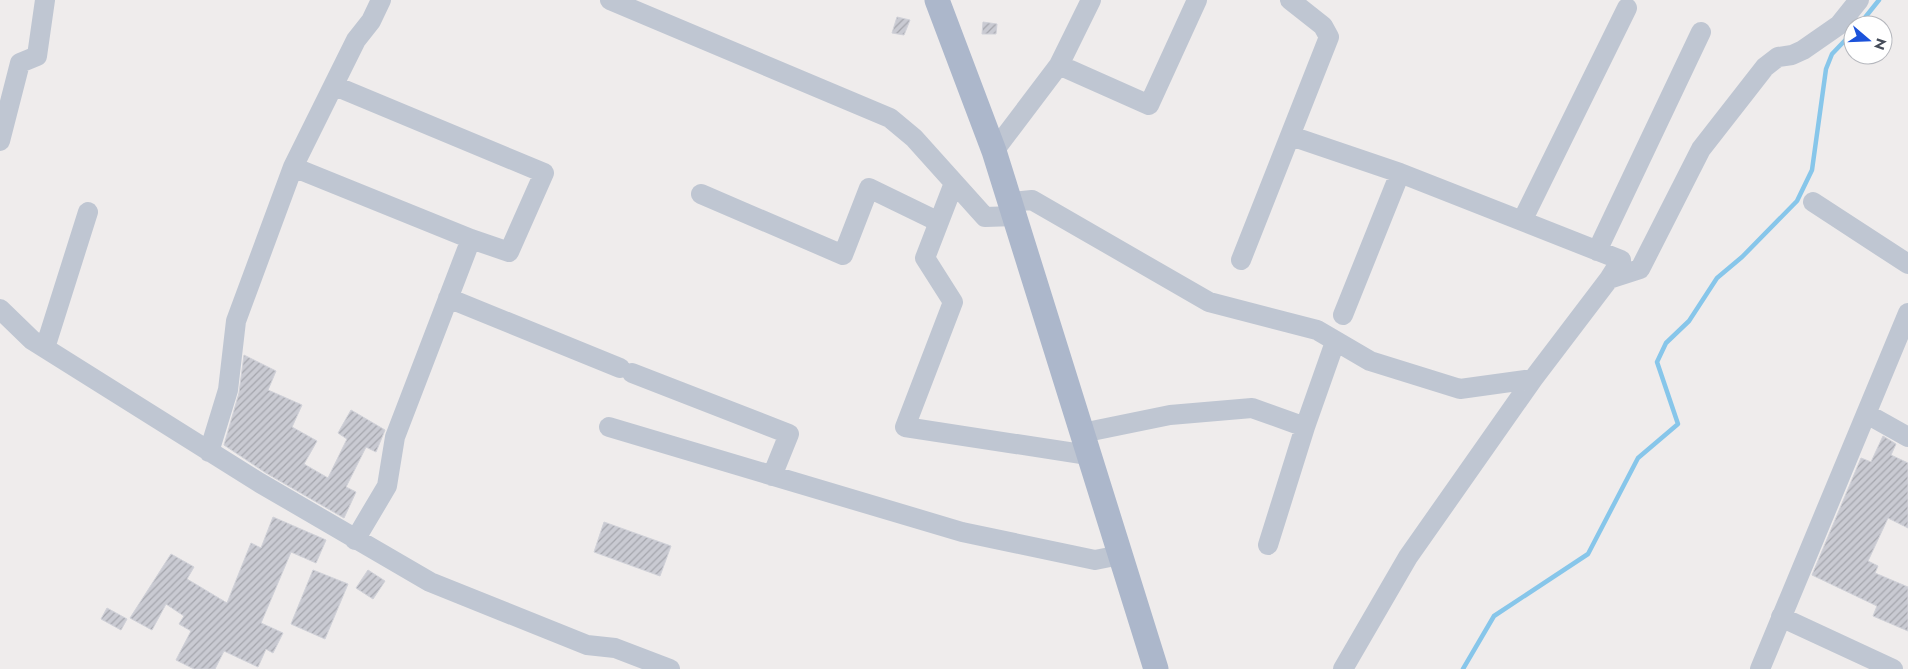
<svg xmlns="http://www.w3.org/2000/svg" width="1908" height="669" viewBox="0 0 1908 669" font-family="Jost,sans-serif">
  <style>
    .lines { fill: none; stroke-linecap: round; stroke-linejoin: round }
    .stream { stroke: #87c6ea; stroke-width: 4.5 }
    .building { fill: url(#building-hatch); stroke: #d0d1d8 }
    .minor { stroke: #bfc6d2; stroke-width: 20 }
    .major { stroke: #acb7cb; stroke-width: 25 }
  </style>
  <defs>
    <pattern id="building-hatch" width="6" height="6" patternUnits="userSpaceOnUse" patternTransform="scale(1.25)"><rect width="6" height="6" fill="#c9cad2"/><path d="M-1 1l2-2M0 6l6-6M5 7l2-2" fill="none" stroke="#a5a6ad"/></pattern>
  </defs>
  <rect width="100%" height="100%" fill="#efecec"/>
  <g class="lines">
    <path class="stream" d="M1859 25 1879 0
      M1463 669 1494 616 1588 554 1638 458 1678 424 1657 362 1666 343 1689 321 1717 278 1742 257 1797 201 1812 170 1826 69 1832 54 1853 32"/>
  </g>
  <path class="building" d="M897 17 910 20 904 35 892 33Z
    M983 22 997 24 996 34H982Z
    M244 355 276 371 268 390 302 405 292 427 317 441 304 464 328 478 347 439 338 433 351 410 385 430 376 452 366 447 346 487 356 492 344 518 266 473 224 445 239 393Z
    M1883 436 1896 444 1891 455 1908 463V528L1888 518 1868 561 1878 566 1875 573 1908 587V631L1873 616 1877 606 1812 575 1861 458 1871 462Z
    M273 517 326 540 316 563 291 552 261 623 283 633 273 653 266 649 258 667 224 651 215 669H194L176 660 191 631 179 624 184 616 166 604 152 630 130 618 171 554 194 567 187 579 227 603 251 543 261 548Z
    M604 522 671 546 660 576 594 552Z
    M313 570 348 584 325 639 291 624Z
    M368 570 385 581 373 599 356 588Z
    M107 608 127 619 121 630 101 619Z"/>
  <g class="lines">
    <path class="minor" d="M610 0 890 118 914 138 985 217 1015 216
      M1059 65 1149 105 1197 0
      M1291 136 1400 173 1621 260 1609 279
      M0 141 20 63 37 56 45 0
      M994 151 1059 65 1091 0
      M293 167 471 239 509 252 544 173 335 86
      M954 183 925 258 953 302 905 427 1088 455
      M701 194 843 255 869 188 939 222
      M1010 202 1032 200 1209 302 1317 330 1370 361 1460 389 1533 379
      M1813 202 1908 264
      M1522 221 1627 8
      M1597 251 1701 32
      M1241 260 1329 37 1323 26 1290 0
      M448 298 620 368
      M0 309 32 340 260 483 430 582 587 645 615 648 670 669
      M1343 315 1400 173
      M45 348 88 212
      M632 373 789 434 772 476
      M1867 414 1908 437
      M609 427 962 532 1095 560 1120 555
      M1082 433 1170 415 1252 408 1305 427
      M209 452 228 390 236 321 293 167 356 40 371 21 381 0
      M355 540 387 486 395 437 471 239
      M1268 545 1305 427 1335 342
      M1781 617 1893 669
      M1343 669 1408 557 1533 379 1609 279 1640 269 1701 149 1765 67 1778 57 1792 55 1803 50 1839 25 1859 0
      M1760 669 1908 313"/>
    <path class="major" d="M937 0 994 151 1156 669"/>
  </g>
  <g transform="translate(1868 40) rotate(109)"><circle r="24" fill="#ffffff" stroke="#b5b7bd"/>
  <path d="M0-4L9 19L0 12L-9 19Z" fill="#1b52da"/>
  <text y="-8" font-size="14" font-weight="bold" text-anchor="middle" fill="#454c59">N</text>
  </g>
</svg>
